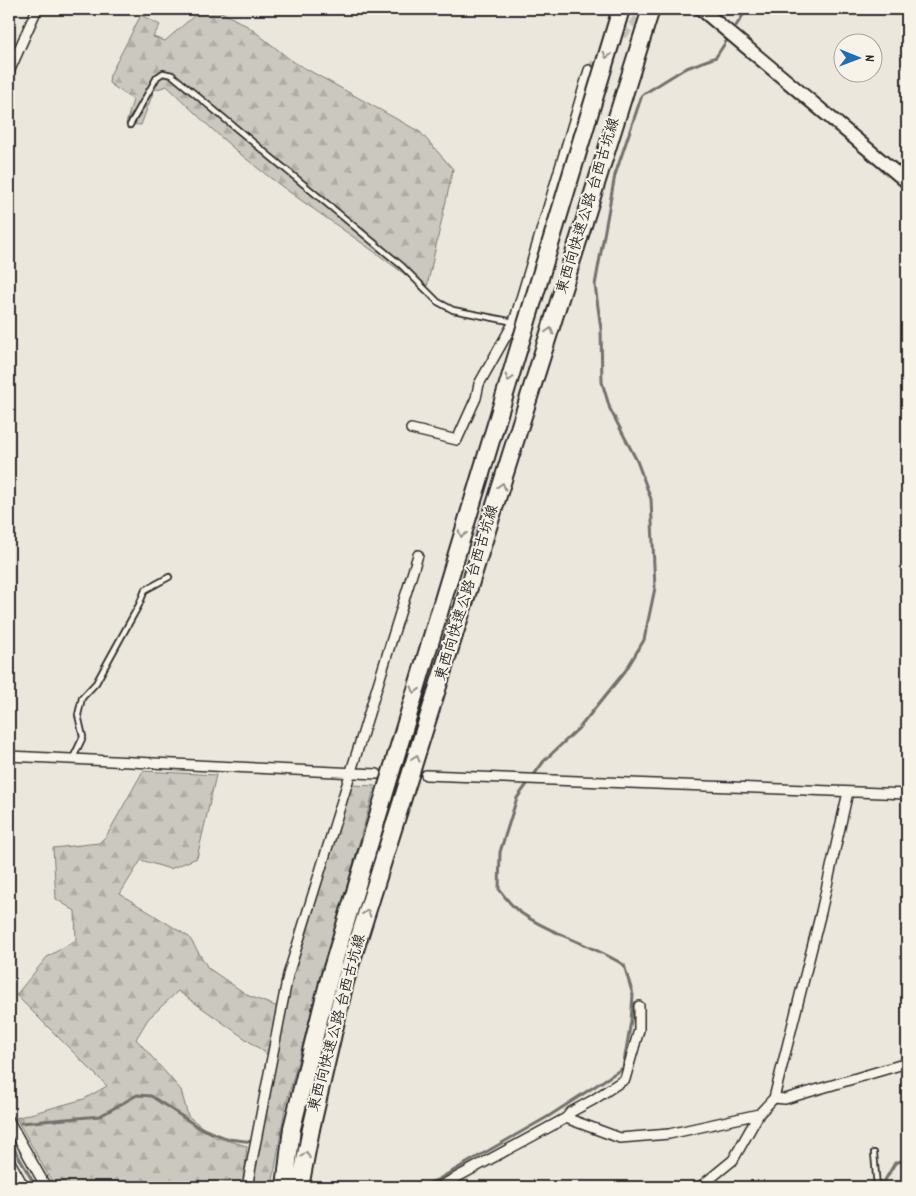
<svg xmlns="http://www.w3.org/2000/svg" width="916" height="1196" viewBox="0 0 916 1196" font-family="Dekko,'LXGW WenKai TC',sans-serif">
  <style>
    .forest { fill: url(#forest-firs); stroke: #7b7a75 }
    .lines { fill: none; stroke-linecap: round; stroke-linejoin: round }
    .stream { stroke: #72716c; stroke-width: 3 }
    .street-tunnel { stroke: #c5c1b9; stroke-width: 9; stroke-dasharray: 9 4.5; stroke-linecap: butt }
    .lane-casing { stroke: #2b2b2b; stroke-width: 8 }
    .street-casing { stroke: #2b2b2b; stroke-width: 12 }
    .secondary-casing { stroke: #2b2b2b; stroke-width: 16 }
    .highway-casing { stroke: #2b2b2b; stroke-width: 20 }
    .lane { stroke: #f7f3e8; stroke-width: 4.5 }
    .street { stroke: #f7f3e8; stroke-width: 9 }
    .secondary { stroke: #f7f3e8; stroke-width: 12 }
    .highway { stroke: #f7f3e8; stroke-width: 16 }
    .highway-bridge-casing { stroke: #2b2b2b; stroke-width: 20; stroke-linecap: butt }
    .highway-bridge { stroke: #f7f3e8; stroke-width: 16 }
    .oneway { stroke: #918f8a }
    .labels { text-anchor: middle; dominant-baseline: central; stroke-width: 4; stroke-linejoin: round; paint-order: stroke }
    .street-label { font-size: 15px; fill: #2b2b2b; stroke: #f7f3e8 }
  </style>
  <defs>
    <pattern id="forest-firs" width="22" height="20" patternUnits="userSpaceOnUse" patternTransform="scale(1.25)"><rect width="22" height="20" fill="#cbc8bf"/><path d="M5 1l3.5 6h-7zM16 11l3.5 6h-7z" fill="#aeaca4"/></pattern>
  </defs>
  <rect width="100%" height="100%" fill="#ebe7dd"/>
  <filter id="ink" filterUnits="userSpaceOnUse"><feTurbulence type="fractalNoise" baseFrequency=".02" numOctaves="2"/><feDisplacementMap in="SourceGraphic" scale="10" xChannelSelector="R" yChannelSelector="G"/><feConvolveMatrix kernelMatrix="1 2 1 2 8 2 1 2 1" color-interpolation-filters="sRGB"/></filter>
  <g filter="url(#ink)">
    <path class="forest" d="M202 9H216L249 27 292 61 420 132 453 169 426 291C366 242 299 203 239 153 214 132 191 109 167 86L154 90 141 125 126 124 133 100 109 83 110 75 141 15 160 25 153 37 165 41Z
      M143 771 216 775 197 858 170 869 141 860 120 894 189 937 208 968 249 996 278 1007 267 1054 178 991 148 1019 136 1039 181 1090 188 1116 215 1137 247 1146 243 1187H55L16 1118 84 1099 107 1086 16 995 47 957 76 940 75 911 56 899 53 848 99 843 107 835Z
      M352 785 375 786 285 1108 272 1187H251L292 981Z"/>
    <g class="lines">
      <path class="stream" d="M732 32 747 9
        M21 1123 100 1116 137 1095 151 1096 198 1127 228 1139 254 1142
        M9 1140 36 1187
        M420 1187 437 1180 549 1116 623 1068 631 1021 633 995 624 965C589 943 549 934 517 910 510 904 504 896 499 889L500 852 517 798 544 761 580 727 626 670 644 640 655 588 651 499 637 461 610 409 602 382 601 329 595 285 615 175 642 95 684 69 716 57 729 37
        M881 1187 895 1163 907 1159"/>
      <path class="street-tunnel" d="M613 45 648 9
        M589 70 604 54"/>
      <defs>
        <path id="lane" d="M130 125 157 77 163 73 172 75 402 266 438 302 453 310 514 322
          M73 758 83 737 78 715 82 698 96 683 139 605 145 590 169 577
          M874 1153 877 1187"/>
        <path id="street" d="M9 72 37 9
          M411 429 457 440 476 398 479 384 514 322 589 70
          M9 756 377 774
          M426 775 907 794
          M774 1098 785 1099 907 1063
          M566 1118 620 1138 669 1134 759 1114
          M9 1121 46 1187
          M9 1160 24 1187
          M247 1187 288 975 418 555
          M439 1187 566 1118 571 1112 593 1100 625 1079 639 1030V1006
          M700 1187 733 1160 759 1114 774 1098 821 912 848 792"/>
        <path id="secondary" d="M701 9 907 182"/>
        <path id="highway" d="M285 1187 292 1128
          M300 1187 311 1129"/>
      </defs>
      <use href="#lane" class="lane-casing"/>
      <use href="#street" class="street-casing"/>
      <use href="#secondary" class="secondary-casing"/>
      <use href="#highway" class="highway-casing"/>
      <use href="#lane" class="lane"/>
      <use href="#street" class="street"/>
      <use href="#secondary" class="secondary"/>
      <use href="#highway" class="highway"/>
      <defs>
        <path id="highway-bridge" d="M292 1128 330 975 621 9
          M311 1129 345 982 651 9"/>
      </defs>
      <use href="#highway-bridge" class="highway-bridge-casing"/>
      <use href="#highway-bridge" class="highway-bridge"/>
    </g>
    <defs><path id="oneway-chevron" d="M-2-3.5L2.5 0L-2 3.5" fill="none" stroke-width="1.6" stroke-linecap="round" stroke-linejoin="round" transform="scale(1.25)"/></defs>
    <g class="oneway">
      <use href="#oneway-chevron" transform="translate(607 55) rotate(107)"/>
      <use href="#oneway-chevron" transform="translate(550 331) rotate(-73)"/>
      <use href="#oneway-chevron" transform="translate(509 378) rotate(107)"/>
      <use href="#oneway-chevron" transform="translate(502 486) rotate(-73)"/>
      <use href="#oneway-chevron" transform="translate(462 534) rotate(107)"/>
      <use href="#oneway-chevron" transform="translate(415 690) rotate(107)"/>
      <use href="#oneway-chevron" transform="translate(416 758) rotate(-73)"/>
      <use href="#oneway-chevron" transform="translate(367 913) rotate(-73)"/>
      <use href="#oneway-chevron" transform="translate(306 1155) rotate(-79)"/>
    </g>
  </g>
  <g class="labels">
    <g class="street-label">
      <text transform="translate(589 206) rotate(-73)">東西向快速公路 台西古坑線</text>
      <text transform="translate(468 593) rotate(-73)">東西向快速公路 台西古坑線</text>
      <text transform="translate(338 1023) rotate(-75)">東西向快速公路 台西古坑線</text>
    </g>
  </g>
  <rect width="916" height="1196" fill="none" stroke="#f7f3e8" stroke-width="30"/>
  <rect x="15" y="15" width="886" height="1166" fill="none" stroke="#2b2b2b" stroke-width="2" filter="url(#ink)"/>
  <g transform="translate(858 58) rotate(91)"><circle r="24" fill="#f7f3e8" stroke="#a5a39c"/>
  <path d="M0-4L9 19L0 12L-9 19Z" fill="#1f6fb2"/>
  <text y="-8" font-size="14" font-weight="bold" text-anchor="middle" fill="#2b2b2b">N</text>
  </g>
</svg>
